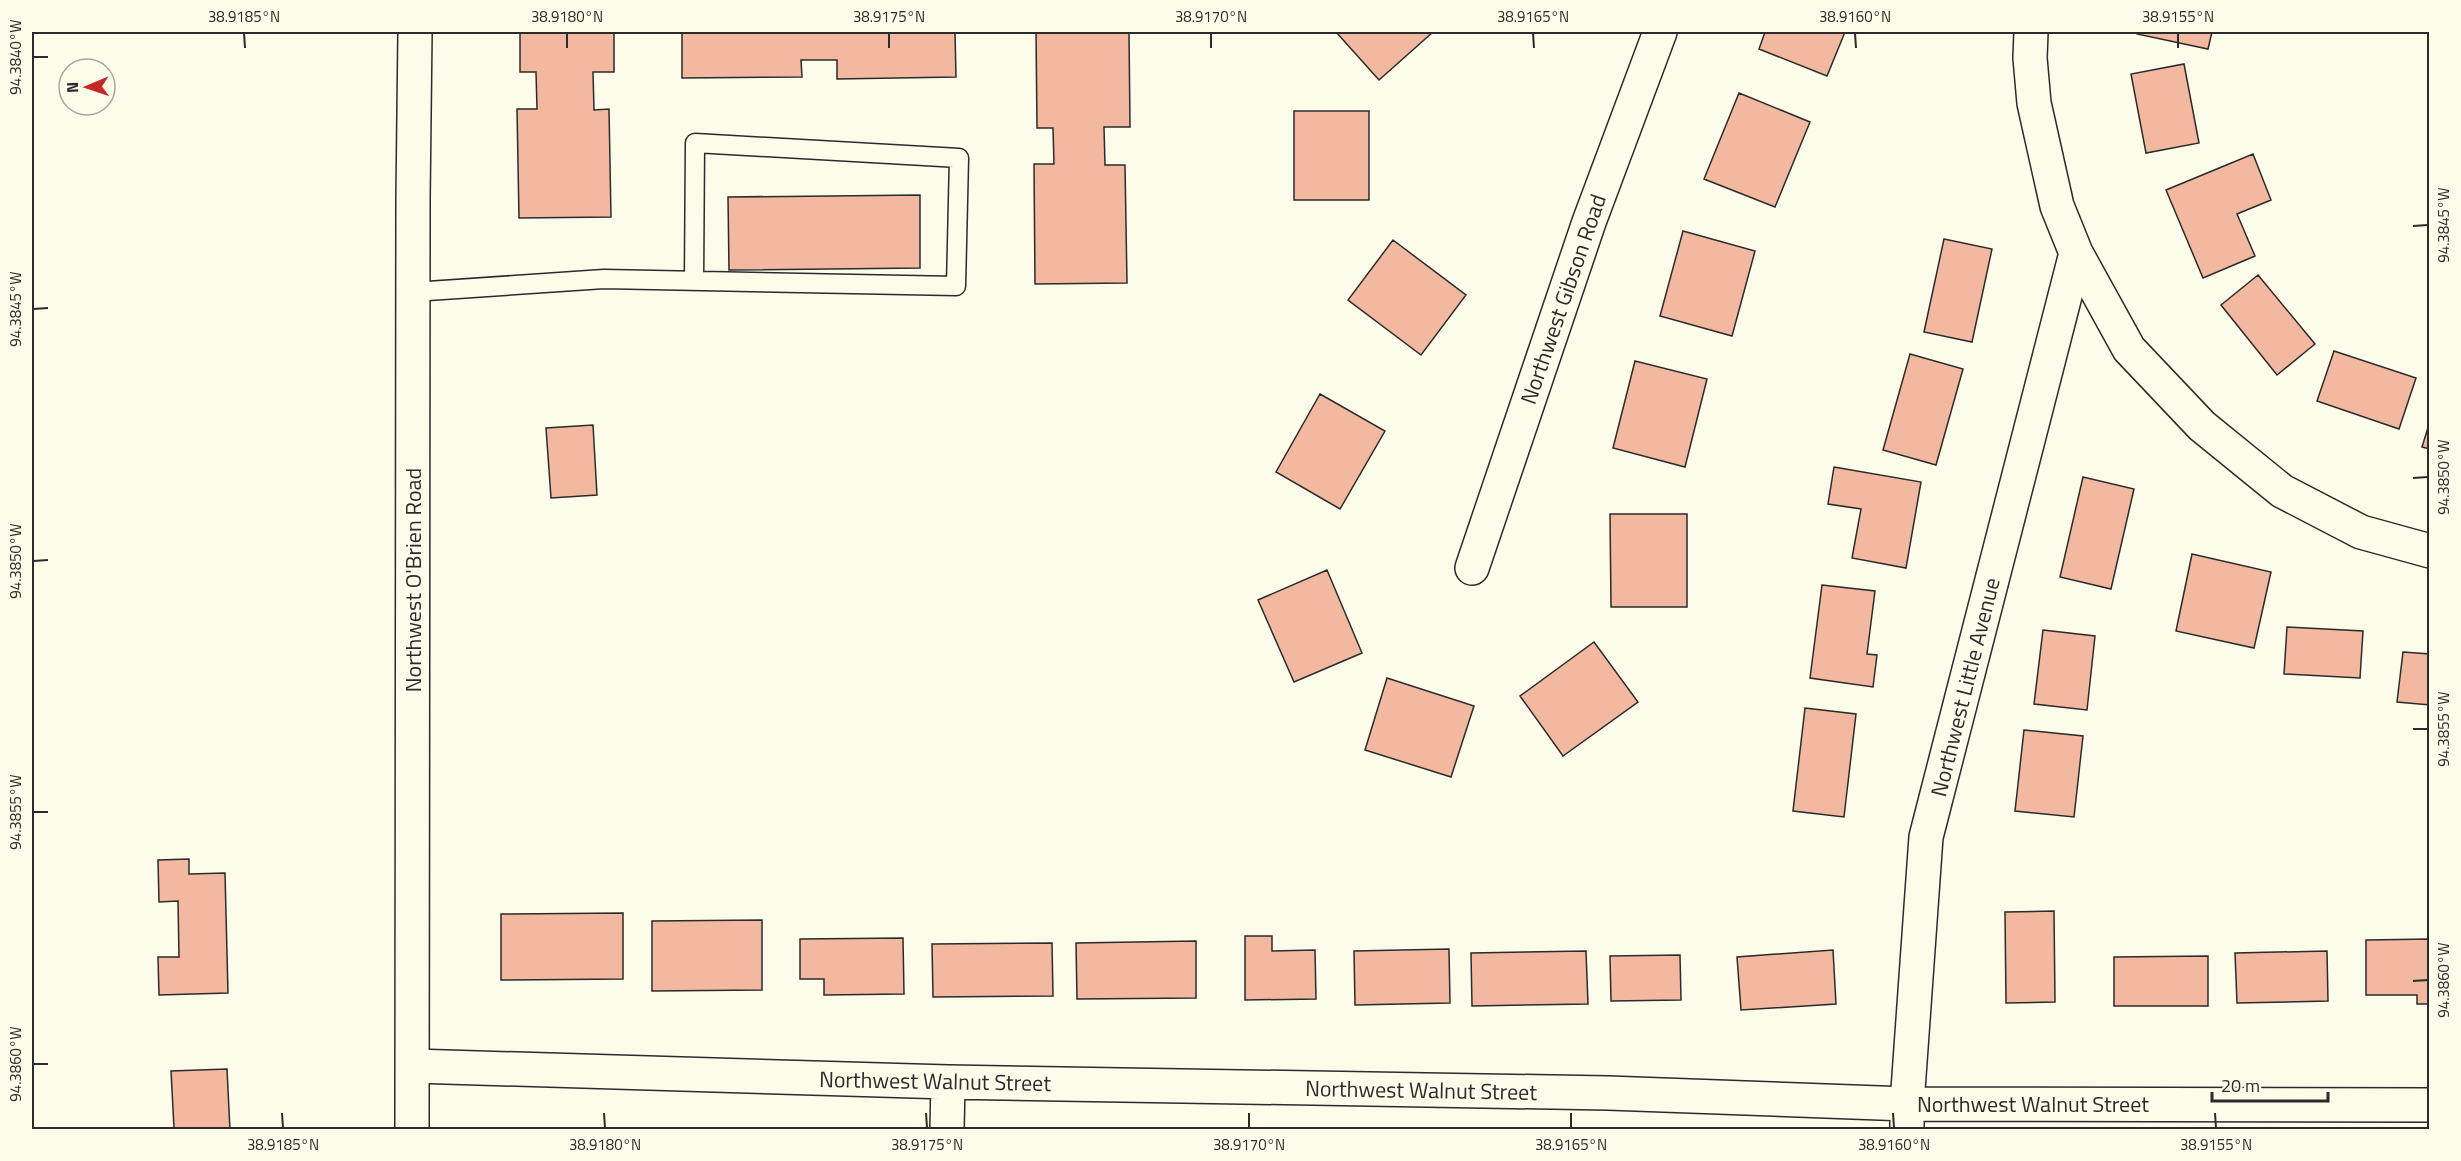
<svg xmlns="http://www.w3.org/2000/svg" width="2461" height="1161" viewBox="0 0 2461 1161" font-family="'Titillium Web',sans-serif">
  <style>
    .building { fill: #f2b8a0; stroke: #2b2b2b; stroke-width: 1.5 }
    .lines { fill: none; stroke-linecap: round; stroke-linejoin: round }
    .service-casing { stroke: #2b2b2b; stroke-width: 21 }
    .minor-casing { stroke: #2b2b2b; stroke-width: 36 }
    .tertiary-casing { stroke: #2b2b2b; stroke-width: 36 }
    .service { stroke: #fdfbea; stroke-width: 18 }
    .minor { stroke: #fdfbea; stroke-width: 33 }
    .tertiary { stroke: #fdfbea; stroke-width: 33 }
    .ticks { fill: none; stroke: #2b2b2b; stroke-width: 2 }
    .labels { text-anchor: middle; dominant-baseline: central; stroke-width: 4.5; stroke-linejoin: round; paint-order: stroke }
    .street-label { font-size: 22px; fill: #2b2b2b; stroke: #fdfbea }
    .neatline { fill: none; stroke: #2b2b2b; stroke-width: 2 }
    .ticks-label { font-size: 15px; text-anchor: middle; fill: #2b2b2b }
  </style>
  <rect width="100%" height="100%" fill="#fdfbea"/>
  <path class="building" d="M520 32H614V72H593L594 110 609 109 611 217 519 218 517 109H537L536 72H520Z
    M682 32H955L956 77 837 79V60H801L802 77 682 78Z
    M1036 32H1129L1130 127H1104L1105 165H1125L1127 283 1035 284 1034 164H1054L1053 128H1037Z
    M1336 32H1433L1379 80Z
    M1765 32H1845L1827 76 1759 49Z
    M2137 32H2212L2208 49 2137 34Z
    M2184 64 2199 143 2146 153 2131 74Z
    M1739 93 1810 122 1775 207 1704 179Z
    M1294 111H1369V200H1294Z
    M2253 154 2271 200 2237 214 2255 256 2203 278 2166 190Z
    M920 195V268L729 270 728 197Z
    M1683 231 1755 251 1732 336 1660 316Z
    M1944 239 1992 249 1972 342 1924 332Z
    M1393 240 1466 295 1421 355 1348 300Z
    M2258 275 2315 344 2277 375 2221 305Z
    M2334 351 2416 378 2399 429 2317 401Z
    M1910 354 1963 369 1936 465 1883 450Z
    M1635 361 1707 379 1685 467 1613 448Z
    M1320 394 1385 431 1340 509 1276 472Z
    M2430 421V449L2422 447Z
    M593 425 597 495 551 498 546 428Z
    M1834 467 1921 482 1906 568 1852 558 1861 509 1828 504Z
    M2083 477 2134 489 2111 589 2060 577Z
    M1610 514H1687V607H1611Z
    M2192 554 2271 572 2254 648 2176 631Z
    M1327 570 1362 653 1294 682 1258 600Z
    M1822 585 1875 591 1867 654 1877 655 1873 687 1810 678Z
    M2287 627 2363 631 2360 678 2284 674Z
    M2043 630 2095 636 2087 710 2034 704Z
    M1594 642 1638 702 1563 756 1520 696Z
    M2403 652 2430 654V705L2397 702Z
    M1387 678 1474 706 1451 777 1365 750Z
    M1805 708 1856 714 1844 817 1793 811Z
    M2024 730 2083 736 2074 817 2015 811Z
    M189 859V874L225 873 228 993 159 995 158 957H179L178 901 159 902 158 860Z
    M2054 911 2055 1002 2006 1003 2005 912Z
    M623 913V979L501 980V914Z
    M762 920V990L652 991V921Z
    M1245 936H1272V951L1315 950 1316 999 1245 1000Z
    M903 938 904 994 824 995V979H800V939Z
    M2430 939V1004H2417V995H2366V940Z
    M1196 941V998L1077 999 1076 943Z
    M1052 943 1053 996 933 997 932 944Z
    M1449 949 1450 1003 1355 1005 1354 951Z
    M1833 950 1836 1004 1741 1010 1737 957Z
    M1586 951 1588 1004 1472 1006 1471 953Z
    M2327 951 2328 1001 2237 1003 2235 953Z
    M1680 955 1681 1000 1611 1001 1610 956Z
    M2208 956V1006H2114V957Z
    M227 1069 230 1130H152L174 1128 171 1071Z"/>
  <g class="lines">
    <defs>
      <path id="service" d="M413 292 604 279 956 286 959 158 695 143 694 281"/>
      <path id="minor" d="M2031 32 2030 58 2034 103 2057 206 2076 253 2129 349 2202 426 2282 491 2361 532 2430 551
        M1472 568 1589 222 1660 32
        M413 1066 948 1082 1608 1093 1907 1104 2430 1105
        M947 1130 948 1082
        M1907 1130V1104L1926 837 2076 253"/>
      <path id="tertiary" d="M412 1130 413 199 415 32"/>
    </defs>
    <use href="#service" class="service-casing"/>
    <use href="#minor" class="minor-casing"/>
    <use href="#tertiary" class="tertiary-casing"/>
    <use href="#service" class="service"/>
    <use href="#minor" class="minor"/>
    <use href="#tertiary" class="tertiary"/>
  </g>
  <path class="ticks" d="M244 33 245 48M567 33V48M889 33V48M1211 33V48M1533 33 1534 48M1855 33 1856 48M2178 33V48M33 57H48M2413 226 2428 225M33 309 48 308M2413 478 2428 477M33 561 48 560M2413 729H2428M33 812H48M2413 981 2428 980M33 1064H48M282 1113 283 1128M604 1113 605 1128M926 1113 927 1128M1249 1113V1128M1571 1113V1128M1893 1113 1894 1128M2215 1113 2216 1128"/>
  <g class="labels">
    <g class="street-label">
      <text transform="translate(1563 299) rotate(-71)">Northwest Gibson Road</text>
      <text transform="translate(413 580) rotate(-90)">Northwest O'Brien Road</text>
      <text transform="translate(1965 687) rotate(-76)">Northwest Little Avenue</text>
      <text transform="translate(935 1081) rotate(1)">Northwest Walnut Street</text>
      <text transform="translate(1421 1090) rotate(1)">Northwest Walnut Street</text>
      <text x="2033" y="1104">Northwest Walnut Street</text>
    </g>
  </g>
  <rect width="2461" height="1161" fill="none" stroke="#fdfbea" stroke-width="66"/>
  <g transform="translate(87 87) rotate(268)"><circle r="28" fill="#fdfbea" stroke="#a9a89e" stroke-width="1.5"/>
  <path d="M0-4.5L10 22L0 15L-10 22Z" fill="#c62828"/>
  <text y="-9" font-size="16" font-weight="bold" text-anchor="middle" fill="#2b2b2b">N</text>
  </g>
  <path d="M2212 1092v9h116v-9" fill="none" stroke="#2b2b2b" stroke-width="3"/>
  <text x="2221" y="1092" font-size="18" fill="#2b2b2b" stroke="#fdfbea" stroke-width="4.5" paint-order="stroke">20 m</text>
  <rect x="33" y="33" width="2395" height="1095" class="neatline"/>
  <g class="ticks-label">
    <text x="244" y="22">38.9185°N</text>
    <text x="567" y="22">38.9180°N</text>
    <text x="889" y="22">38.9175°N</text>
    <text x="1211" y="22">38.9170°N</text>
    <text x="1533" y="22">38.9165°N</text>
    <text x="1855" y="22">38.9160°N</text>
    <text x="2178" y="22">38.9155°N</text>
    <text transform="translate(16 57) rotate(-90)" y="5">94.3840°W</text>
    <text transform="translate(2444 225) rotate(-90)" y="5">94.3845°W</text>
    <text transform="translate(16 309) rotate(-90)" y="5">94.3845°W</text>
    <text transform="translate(2444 477) rotate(-90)" y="5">94.3850°W</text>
    <text transform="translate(16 561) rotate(-90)" y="5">94.3850°W</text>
    <text transform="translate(2444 729) rotate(-90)" y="5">94.3855°W</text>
    <text transform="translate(16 812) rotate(-90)" y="5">94.3855°W</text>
    <text transform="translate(2444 980) rotate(-90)" y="5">94.3860°W</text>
    <text transform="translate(16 1064) rotate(-90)" y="5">94.3860°W</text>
    <text x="283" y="1150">38.9185°N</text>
    <text x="605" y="1150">38.9180°N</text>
    <text x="927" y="1150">38.9175°N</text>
    <text x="1249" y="1150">38.9170°N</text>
    <text x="1571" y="1150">38.9165°N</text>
    <text x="1894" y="1150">38.9160°N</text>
    <text x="2216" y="1150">38.9155°N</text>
  </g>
</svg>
